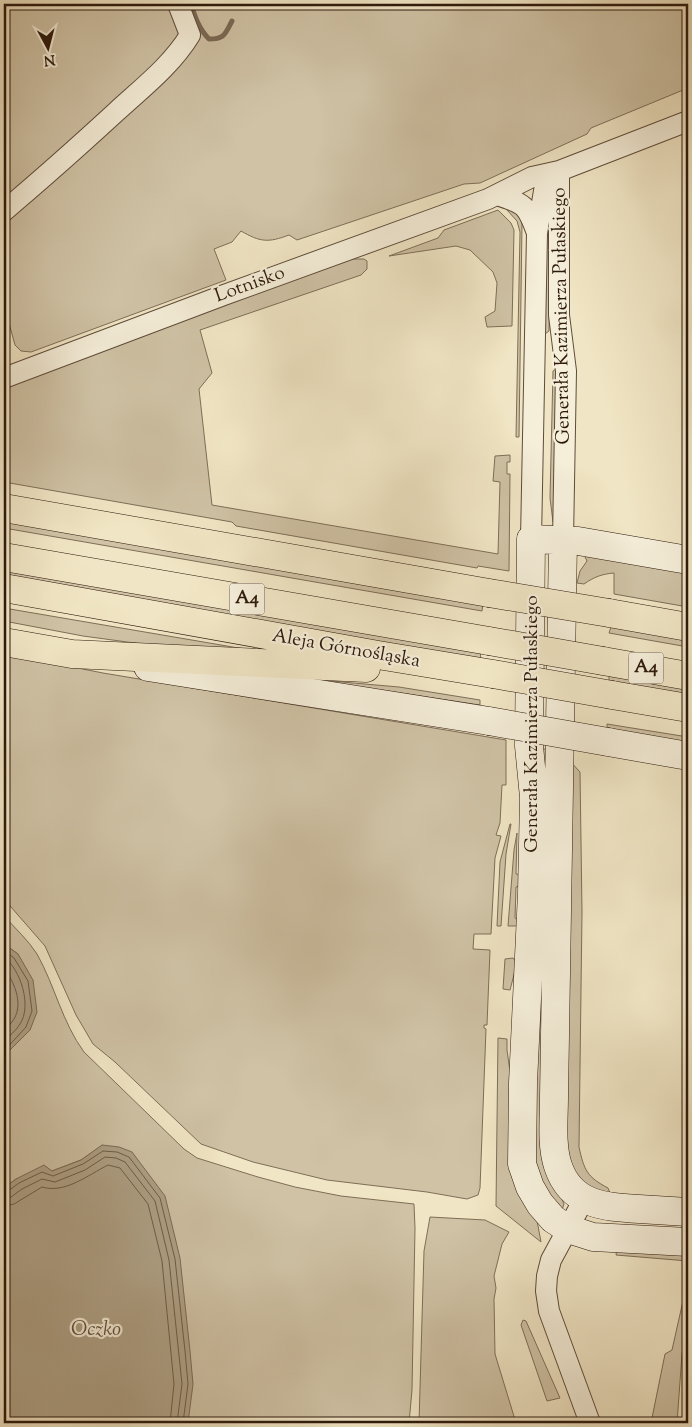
<svg xmlns="http://www.w3.org/2000/svg" width="692" height="1427" viewBox="0 0 692 1427" font-family="'Sorts Mill Goudy',serif">
  <style>
    .green { fill: #cfc2a5; stroke: #7e6e58 }
    .water { fill: #aea085; stroke: #7a6a55 }
    .lines { fill: none; stroke-linecap: round; stroke-linejoin: round }
    .shore { stroke: #6e5c48; stroke-width: 1 }
    .stream { stroke: #7a6a55; stroke-width: 5 }
    .street-casing { stroke: #5e4c3a; stroke-width: 22 }
    .secondary-casing { stroke: #2d190c; stroke-width: 29 }
    .primary-casing { stroke: #2d190c; stroke-width: 29 }
    .highway-casing { stroke: #2d190c; stroke-width: 29 }
    .street { stroke: #f5eed9; stroke-width: 20 }
    .secondary { stroke: #f5eed9; stroke-width: 28 }
    .primary { stroke: #f0e5c4; stroke-width: 28 }
    .highway { stroke: #f0e5c4; stroke-width: 28 }
    .secondary-bridge-casing { stroke: #2d190c; stroke-width: 29; stroke-linecap: butt }
    .primary-bridge-casing { stroke: #2d190c; stroke-width: 29; stroke-linecap: butt }
    .highway-bridge-casing { stroke: #2d190c; stroke-width: 29; stroke-linecap: butt }
    .secondary-bridge { stroke: #f5eed9; stroke-width: 28 }
    .primary-bridge { stroke: #f0e5c4; stroke-width: 28 }
    .highway-bridge { stroke: #f0e5c4; stroke-width: 28 }
    .labels { text-anchor: middle; dominant-baseline: central; stroke-width: 4.5; stroke-linejoin: round; paint-order: stroke }
    .shield { fill: #f5eed9; stroke: #69594a; stroke-width: 1 }
    .shield-label { font-size: 18px; font-weight: bold; fill: #2d190c }
    .street-label { font-size: 19px; fill: #2d190c; stroke: #f5eed9 }
    .water-label { font-size: 20px; font-style: italic; fill: #614f3c; stroke: #f5eed9 }
  </style>
  <rect width="100%" height="100%" fill="#f0e5c4"/>
  <filter id="stains"><feTurbulence type="fractalNoise" baseFrequency=".004" numOctaves="4"/><feColorMatrix values="0 0 0 0 .2 0 0 0 0 .09 0 0 0 0 .02 0 0 0 .5 -.17"/></filter>
  <radialGradient id="worn" r=".72"><stop offset=".6" stop-color="#630" stop-opacity="0"/><stop offset="1" stop-color="#630" stop-opacity=".3"/></radialGradient>
  <path class="green" d="M4 4H688V88L591 128 587 134 480 183 464 184 297 240 289 235C268 243 260 242 241 231L232 242 214 249 226 280 31 352 21 351 15 345 4 305Z
    M506 209C514 210 521 216 522 224L519 437H516L520 232 517 221Z
    M498 210 511 223 514 230 512 326 487 327 485 317 495 311 497 283 493 272 470 250 456 246 389 256 438 238 444 230Z
    M551 212 549 331 545 334 547 215Z
    M352 259H364L367 261V269L361 275 200 330 212 373 199 389 212 505 498 554 500 482 493 481 495 456 510 455V462H507V474H510L509 571 478 566 477 568 236 526 232 522 4 482V388L196 314Z
    M557 368 554 523 553 522 550 498 553 371Z
    M4 518 483 604 482 611 4 528Z
    M593 554 688 568V607L614 594V573C602 574 594 577 584 584L577 583 580 571 587 561 585 557Z
    M4 568 480 651 481 661 4 577Z
    M4 608 262 652 164 647 83 636 4 621Z
    M612 624 688 638V647L609 633Z
    M4 651 47 662 103 673 506 740V785H502L500 823 496 835 501 836 495 858 491 934H474L473 949 490 950 487 1025H484V1028L486 1029 480 1188 478 1195 467 1199 427 1192 327 1180 253 1162 201 1144 115 1062 93 1044 76 1015 45 946 4 899Z
    M609 673 688 687V697L609 683Z
    M308 679 399 687 480 700V705Z
    M607 724 688 737V745L607 728Z
    M541 748 551 751 561 1197 564 1204 562 1210 536 1179 533 1063Z
    M569 760 580 772 582 912 579 1147C584 1170 587 1177 608 1188L610 1193 593 1191 576 1175 566 1150Z
    M510 824H511L506 854 501 926H497L500 862Z
    M517 833 516 874 523 875 522 886 516 887 515 918 522 922V923L515 926H508L514 850Z
    M4 916C15 928 28 940 37 954 55 986 62 1022 84 1052L184 1149 197 1158 258 1177 295 1187 341 1196 414 1204 415 1228 412 1390 409 1423H188V1416L103 1145 81 1160 52 1171 16 1179 4 1188V1056L30 1030 18 954 4 944Z
    M513 958 517 963 510 990 503 989 505 959Z
    M498 1038 507 1039V1050L512 1086 541 1242 496 1206Z
    M430 1217 485 1220 509 1232 502 1244 494 1276 496 1288 494 1299 495 1354 516 1423H419L424 1251Z
    M617 1248 688 1252V1261L616 1255Z
    M688 1287V1324L682 1354 677 1423H651L665 1354 672 1350 685 1292Z
    M523 1320 526 1321 560 1398 547 1401 521 1325Z"/>
  <path class="water" d="M4 944 18 954 33 980 37 1012 30 1030 4 1056Z
    M102 1145 119 1147 132 1152 165 1196 180 1258 190 1351 193 1384 188 1423H4V1188L16 1179 44 1165 52 1171 81 1160Z"/>
  <g class="lines">
    <path class="shore" d="M4 950 14 958 28 981 32 1011 26 1027 4 1051
      M4 957C21 970 32 1006 20 1024 16 1031 9 1036 4 1041
      M4 967C13 981 24 1002 14 1019 12 1023 7 1027 4 1031
      M4 1192 8 1191 19 1183 42 1172 53 1176 83 1164 103 1151 117 1152 129 1157 160 1198 175 1259 185 1351 188 1384 183 1423
      M4 1198 11 1197 22 1189 42 1179 55 1182 85 1170 105 1157 116 1158 125 1162 155 1201 169 1260 182 1384 177 1423
      M4 1206 14 1204 42 1187C65 1194 88 1175 108 1165L120 1168 148 1204 162 1261 174 1384 170 1423"/>
    <path class="stream" d="M191 4C195 17 199 29 209 39 225 39 225 34 232 21"/>
    <defs>
      <path id="street" d="M559 171V315L566 371 563 540
        M497 195C525 204 527 205 537 233
        M4 211C42 179 79 146 116 112 142 88 171 66 190 35L178 4
        M4 378 224 295 488 199 532 177 559 171 688 121
        M531 539 537 233 545 185 559 171
        M584 1199 551 1260 547 1276 546 1291 549 1311 590 1423"/>
      <path id="secondary" d="M563 540 554 1097C554 1119 551 1145 558 1166 571 1205 604 1207 639 1209 655 1210 672 1211 688 1212
        M688 560 578 541 531 539 529 746 534 797 532 893 523 1083 522 1164 530 1187 540 1204 553 1219 568 1229 593 1237 688 1242
        M148 667 489 721
        M608 742 688 756"/>
      <path id="primary" d="M4 508 489 593
        M609 613 688 627"/>
      <path id="highway" d="M4 557 489 641
        M4 588 378 655 493 674
        M4 642 72 654 366 668
        M603 661 688 676
        M612 695 688 708"/>
    </defs>
    <use href="#street" class="street-casing"/>
    <use href="#secondary" class="secondary-casing"/>
    <use href="#primary" class="primary-casing"/>
    <use href="#highway" class="highway-casing"/>
    <use href="#street" class="street"/>
    <use href="#secondary" class="secondary"/>
    <use href="#primary" class="primary"/>
    <use href="#highway" class="highway"/>
    <defs>
      <path id="secondary-bridge" d="M489 721 608 742"/>
      <path id="primary-bridge" d="M489 593 609 613"/>
      <path id="highway-bridge" d="M489 641 603 661
        M493 674 612 695"/>
    </defs>
    <use href="#secondary-bridge" class="secondary-bridge-casing"/>
    <use href="#primary-bridge" class="primary-bridge-casing"/>
    <use href="#highway-bridge" class="highway-bridge-casing"/>
    <use href="#secondary-bridge" class="secondary-bridge"/>
    <use href="#primary-bridge" class="primary-bridge"/>
    <use href="#highway-bridge" class="highway-bridge"/>
  </g>
  <g class="labels">
    <g class="shield">
      <rect x="229.5" y="583.5" width="35" height="31" rx="4"/>
      <rect x="628.5" y="652.5" width="35" height="31" rx="4"/>
    </g>
    <g class="shield-label">
      <text x="247" y="599">A4</text>
      <text x="646" y="668">A4</text>
    </g>
    <g class="street-label">
      <text transform="translate(250 285) rotate(-20)">Lotnisko</text>
      <text transform="translate(562 316) rotate(-91)">Generała Kazimierza Pułaskiego</text>
      <text transform="translate(346 649) rotate(10)">Aleja Górnośląska</text>
      <text transform="translate(532 724) rotate(-90)">Generała Kazimierza Pułaskiego</text>
    </g>
    <g class="water-label">
      <text x="96" y="1330">Oczko</text>
    </g>
  </g>
  <rect width="692" height="1427" fill="none" stroke="#f0e5c4" stroke-width="20"/>
  <rect x="5" y="5" width="682" height="1417" fill="none" stroke="#2d190c" stroke-width="2.5"/>
  <rect x="10" y="10" width="672" height="1407" fill="none" stroke="#2d190c"/>
  <g transform="translate(48 48) rotate(173)" stroke="#f5eed9" stroke-width="4" paint-order="stroke">
  <path d="M0-4L9 19L0 12L-9 19Z" fill="#2d190c"/>
  <text y="-8" font-size="14" font-weight="bold" text-anchor="middle" fill="#2d190c">N</text>
  </g>
  <rect width="100%" height="100%" filter="url(#stains)"/>
  <rect width="100%" height="100%" fill="url(#worn)"/>
</svg>
